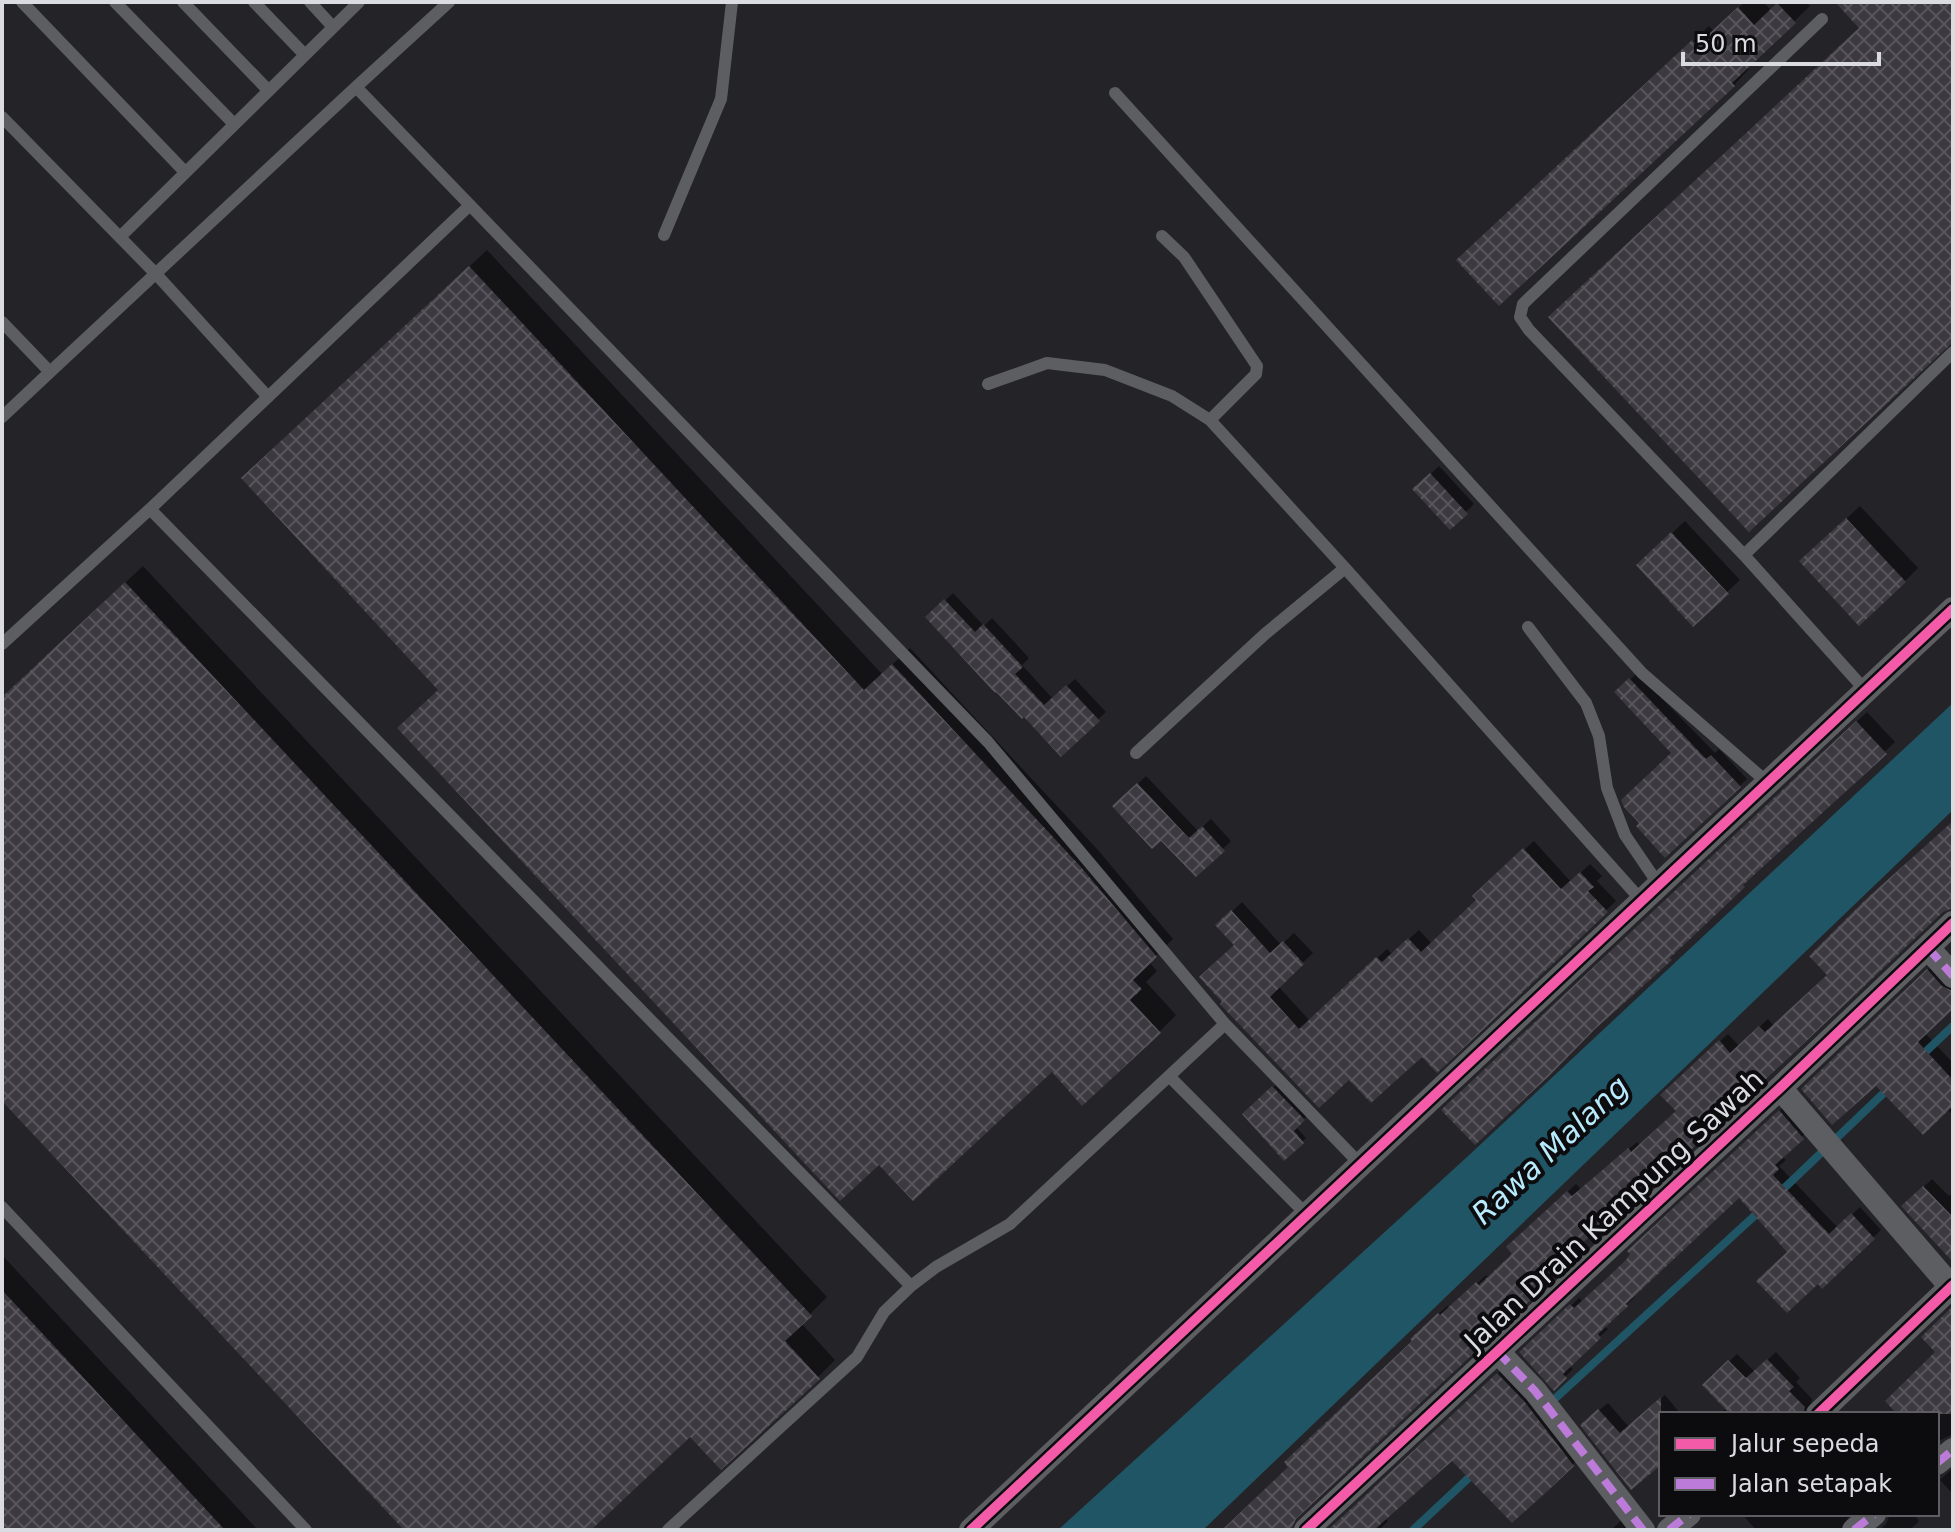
<svg xmlns="http://www.w3.org/2000/svg" width="1955" height="1532" viewBox="0 0 1955 1532" font-family="'DejaVu Sans',sans-serif">
  <style>
    .water { fill: #205565 }
    .shadow { fill: #0007 }
    .lines { fill: none; stroke-linecap: round; stroke-linejoin: round }
    .stream { stroke: #205565; stroke-width: 8 }
    .building { fill: url(#building-cross-hatch) }
    .lane { stroke: #5d5e61; stroke-width: 12 }
    .street { stroke: #5d5e61; stroke-width: 24 }
    .quiet { stroke: #bd7bd9; stroke-width: 8; stroke-dasharray: 16 8; stroke-linecap: butt }
    .cycleway-casing { stroke: #0c0c0f; stroke-width: 15 }
    .cycleway { stroke: #f35aa7; stroke-width: 10 }
    .labels { text-anchor: middle; dominant-baseline: central; stroke-width: 8; stroke-linejoin: round; paint-order: stroke }
    .street-label { font-size: 28px; fill: #dbdce1; stroke: #0c0c0f }
    .water-label { font-size: 30px; font-style: italic; fill: #b7eafc; stroke: #0c0c0f }
  </style>
  <defs>
    <pattern id="building-cross-hatch" width="8" height="8" patternUnits="userSpaceOnUse" patternTransform="scale(2)"><rect width="8" height="8" fill="#3c3941"/><path d="M0 0l8 8M0 8l8-8" fill="none" stroke="#58555c"/></pattern>
  </defs>
  <rect width="100%" height="100%" fill="#242428"/>
  <path class="water" d="M1953 703V810L1203 1530H1058L1467 1157Z"/>
  <path class="shadow" d="M1745 2H1763L1771 10 1780 2H1806L1810 6 1747 67 1749 69 1734 85 1474 244 1709 26 1714 31Z
    M487 250 882 674 910 648 1097 849 1173 939 1149 962 1157 971 1146 982 1176 1015 1159 1032 1052 1070 440 689 261 461Z
    M1439 466 1474 504 1450 527 1415 489Z
    M1860 506 1918 568 1905 581 1814 549Z
    M1685 521 1740 580 1727 592 1652 552Z
    M143 566 827 1297 801 1323 835 1360 818 1377 690 1434 588 1530H406L2 1098V698Z
    M953 593 984 626 992 618 1029 658 1022 665 1053 699 1075 679 1106 712 1061 754 928 617Z
    M1637 673 1715 753 1719 749 1747 779 1666 855 1674 753 1617 692Z
    M1867 712 1895 742 1752 874 1670 959 1454 1100Z
    M1146 776 1198 831 1211 819 1231 841 1196 875 1161 838 1115 806Z
    M1953 821V907H1948L1603 1222 1552 1269 1556 1273 1548 1281 1278 1530H1228L1414 1341 1420 1331 1447 1306 1450 1309 1486 1275 1489 1278 1515 1254 1540 1218 1576 1184 1581 1189 1637 1142 1640 1146 1678 1111 1696 1063 1728 1034 1739 1046 1768 1019 1774 1026 1829 975Z
    M1534 841 1571 882 1590 864 1602 876 1597 881 1616 901 1437 1070 1422 1054 1349 1077 1319 1105 1236 945 1218 925 1242 902 1281 945 1294 933 1313 953 1278 986 1310 1021 1387 949 1392 954 1419 930 1432 944 1479 900 1475 896Z
    M1936 962 1953 979V1006L1925 1033 1953 1063V1115L1947 1109 1876 1083 1803 1089Z
    M1277 1084 1307 1116 1296 1127 1306 1138 1284 1159 1244 1114Z
    M1788 1103 1810 1129 1782 1156 1786 1160 1779 1166 1838 1228 1860 1207 1881 1230 1822 1286 1739 1195 1633 1295 1635 1297 1604 1325 1608 1329 1569 1365 1573 1369 1554 1388 1522 1352 1579 1298 1583 1302 1633 1254 1638 1243Z
    M1932 1179 1949 1196 1953 1193V1259L1904 1206Z
    M2 1255 258 1530H2Z
    M1953 1308V1434L1937 1442V1414H1899L1938 1352Z
    M1776 1352 1800 1378 1796 1382 1812 1399 1810 1408 1814 1414H1727L1724 1410 1726 1408 1705 1385 1737 1354 1755 1372Z
    M1506 1366 1581 1456 1573 1464 1452 1458 1385 1518 1388 1521 1379 1530H1331Z
    M1665 1395 1679 1412 1661 1414V1462L1591 1417 1608 1403 1629 1427Z
    M1953 1468V1494L1940 1480Z
    M1742 1514H1850L1846 1522 1849 1530H1756Z
    M1890 1514H1913L1919 1521 1910 1530H1879L1886 1524Z
    M1622 1520 1632 1530H1611Z"/>
  <g class="lines">
    <path class="stream" d="M1919 1058 1953 1026
      M1778 1194 1889 1088
      M1548 1405 1762 1209
      M1413 1530 1476 1471"/>
  </g>
  <path class="building" d="M1835 2H1953V342L1749 532 1548 317 1859 28Z
    M1777 3 1796 23 1732 83 1735 86 1499 306 1456 260 1692 40 1697 45 1738 7 1754 25Z
    M469 266 864 690 892 664 1080 866 1157 957 1133 980 1142 989 1130 1000 1161 1033 1082 1106 1052 1072 913 1201 879 1165 840 1201 397 728 438 690 241 478Z
    M1430 473 1468 514 1450 530 1412 489Z
    M1846 518 1906 582 1859 626 1799 561Z
    M1671 532 1729 594 1693 627 1636 565Z
    M125 582 812 1316 785 1341 820 1379 721 1470 690 1437 591 1530H404L2 1101V697Z
    M944 599 975 632 983 624 1023 667 1015 674 1044 705 1066 685 1100 721 1061 757 1024 717 1022 719 996 692 995 693 925 617Z
    M1629 678 1706 759 1711 755 1741 787 1665 858 1636 826 1639 823 1624 807 1621 800 1671 753 1614 692Z
    M1856 721 1887 754 1743 885 1745 887 1670 958 1672 960 1595 1029 1549 1076 1475 1145 1441 1110Z
    M1137 783 1189 838 1202 826 1225 851 1196 877 1161 841 1152 849 1112 806Z
    M1953 821V908L1943 912 1607 1229 1602 1225 1545 1278 1550 1282 1296 1519 1291 1530H1222L1288 1467 1284 1462 1412 1341 1410 1339 1438 1313 1440 1315 1476 1282 1479 1285 1512 1254 1506 1247 1529 1226 1567 1191 1572 1196 1628 1148 1631 1152 1676 1111 1660 1095 1686 1071 1719 1040 1730 1053 1759 1026 1765 1032 1827 975 1809 956 1863 902Z
    M1523 848 1561 889 1580 872 1594 887 1588 891 1608 912 1437 1073 1422 1057 1371 1103 1349 1080 1319 1108 1220 1004 1222 1002 1199 977 1234 945 1215 925 1231 910 1270 953 1283 941 1304 964 1270 997 1299 1029 1376 957 1382 962 1408 938 1421 952 1476 900 1472 896Z
    M1927 969 1942 986 1953 991V1009L1918 1042 1953 1080V1106L1923 1135 1876 1086 1832 1125 1801 1089Z
    M1272 1086 1305 1120 1294 1131 1304 1143 1284 1161 1242 1114Z
    M1779 1110 1804 1139 1775 1165 1779 1169 1773 1175 1829 1234 1851 1213 1875 1239 1822 1289 1818 1284 1787 1313 1756 1281 1787 1252 1739 1198 1626 1304 1628 1306 1598 1334 1601 1338 1563 1374 1567 1378 1554 1391 1519 1352 1570 1304 1574 1308 1606 1279 1626 1260 1630 1254 1627 1251Z
    M1923 1186 1953 1217V1262L1901 1206Z
    M2 1290 225 1530H2Z
    M1953 1306V1414H1897L1885 1401 1935 1352 1921 1337Z
    M1767 1359 1794 1387 1789 1391 1805 1407 1803 1414H1730L1702 1385 1728 1360 1746 1378Z
    M1497 1373 1524 1401 1574 1466 1554 1485 1512 1523 1452 1461 1374 1530H1328Z
    M1661 1397V1465L1631 1490 1580 1425 1598 1409 1620 1433Z"/>
  <g class="lines">
    <path class="lane" d="M22 2 185 172
      M115 2 234 124
      M183 2 268 90
      M254 2 304 54
      M310 2 333 27
      M1822 19 1523 304 1520 317 1529 330 1744 555 1866 691
      M356 87 449 2
      M1115 93 1642 673 1768 783
      M2 117 156 274 268 397
      M664 235 721 99 732 2
      M1162 236 1184 257 1257 366 1256 374 1210 420
      M120 237 359 2
      M2 322 50 372 2 417
      M50 372 356 87 988 742 1225 1024 1362 1166
      M988 384 1047 363 1105 370 1172 396 1210 420 1345 568
      M150 509 470 205
      M1744 555 1953 352
      M1528 627 1586 703 1599 736 1607 788 1625 835 1659 885
      M2 644 150 509 911 1286
      M1136 753 1265 634 1345 568 1642 901
      M1169 1076 1308 1216
      M2 1207 306 1530
      M668 1530 857 1357 884 1312 911 1286 936 1267 1010 1224 1225 1024"/>
    <path class="street" d="M1928 948 1953 976
      M1780 1088 1953 1289
      M1497 1351 1535 1391 1643 1530
      M1818 1414 1953 1285
      M1937 1463 1953 1450
      M971 1530 1953 609
      M1306 1530 1780 1088 1953 923
      M1669 1530 1689 1514
      M1854 1530 1874 1514"/>
    <path class="quiet" d="M1928 948 1953 976
      M1497 1351 1535 1391 1643 1530
      M1937 1463 1953 1450
      M1669 1530 1689 1514
      M1854 1530 1874 1514"/>
    <defs>
      <path id="cycleway" d="M1818 1414 1953 1285
        M971 1530 1953 609
        M1306 1530 1780 1088 1953 923"/>
    </defs>
    <use href="#cycleway" class="cycleway-casing"/>
    <use href="#cycleway" class="cycleway"/>
  </g>
  <g class="labels">
    <g class="street-label">
      <text transform="translate(1614 1210) rotate(-43)">Jalan Drain Kampung Sawah</text>
    </g>
    <g class="water-label">
      <text transform="translate(1550 1150) rotate(-43)">Rawa Malang</text>
    </g>
  </g>
  <rect width="1955" height="1532" fill="none" stroke="#dbdce1" stroke-width="8"/>
  <rect x="1659" y="1412" width="280" height="104" fill="#0c0c0f" stroke="#5f5f63" stroke-width="2"/>
  <rect x="1675" y="1438" width="40" height="12" fill="#f35aa7" stroke="#5f5f63" stroke-width="2"/>
  <text x="1731" y="1452" font-size="24" fill="#dbdce1">Jalur sepeda</text>
  <rect x="1675" y="1478" width="40" height="12" fill="#bd7bd9" stroke="#5f5f63" stroke-width="2"/>
  <text x="1731" y="1492" font-size="24" fill="#dbdce1">Jalan setapak</text>
  <path d="M1683 52v12h196v-12" fill="none" stroke="#dbdce1" stroke-width="4"/>
  <text x="1695" y="52" font-size="24" fill="#dbdce1" stroke="#0c0c0f" stroke-width="6" paint-order="stroke">50 m</text>
</svg>
